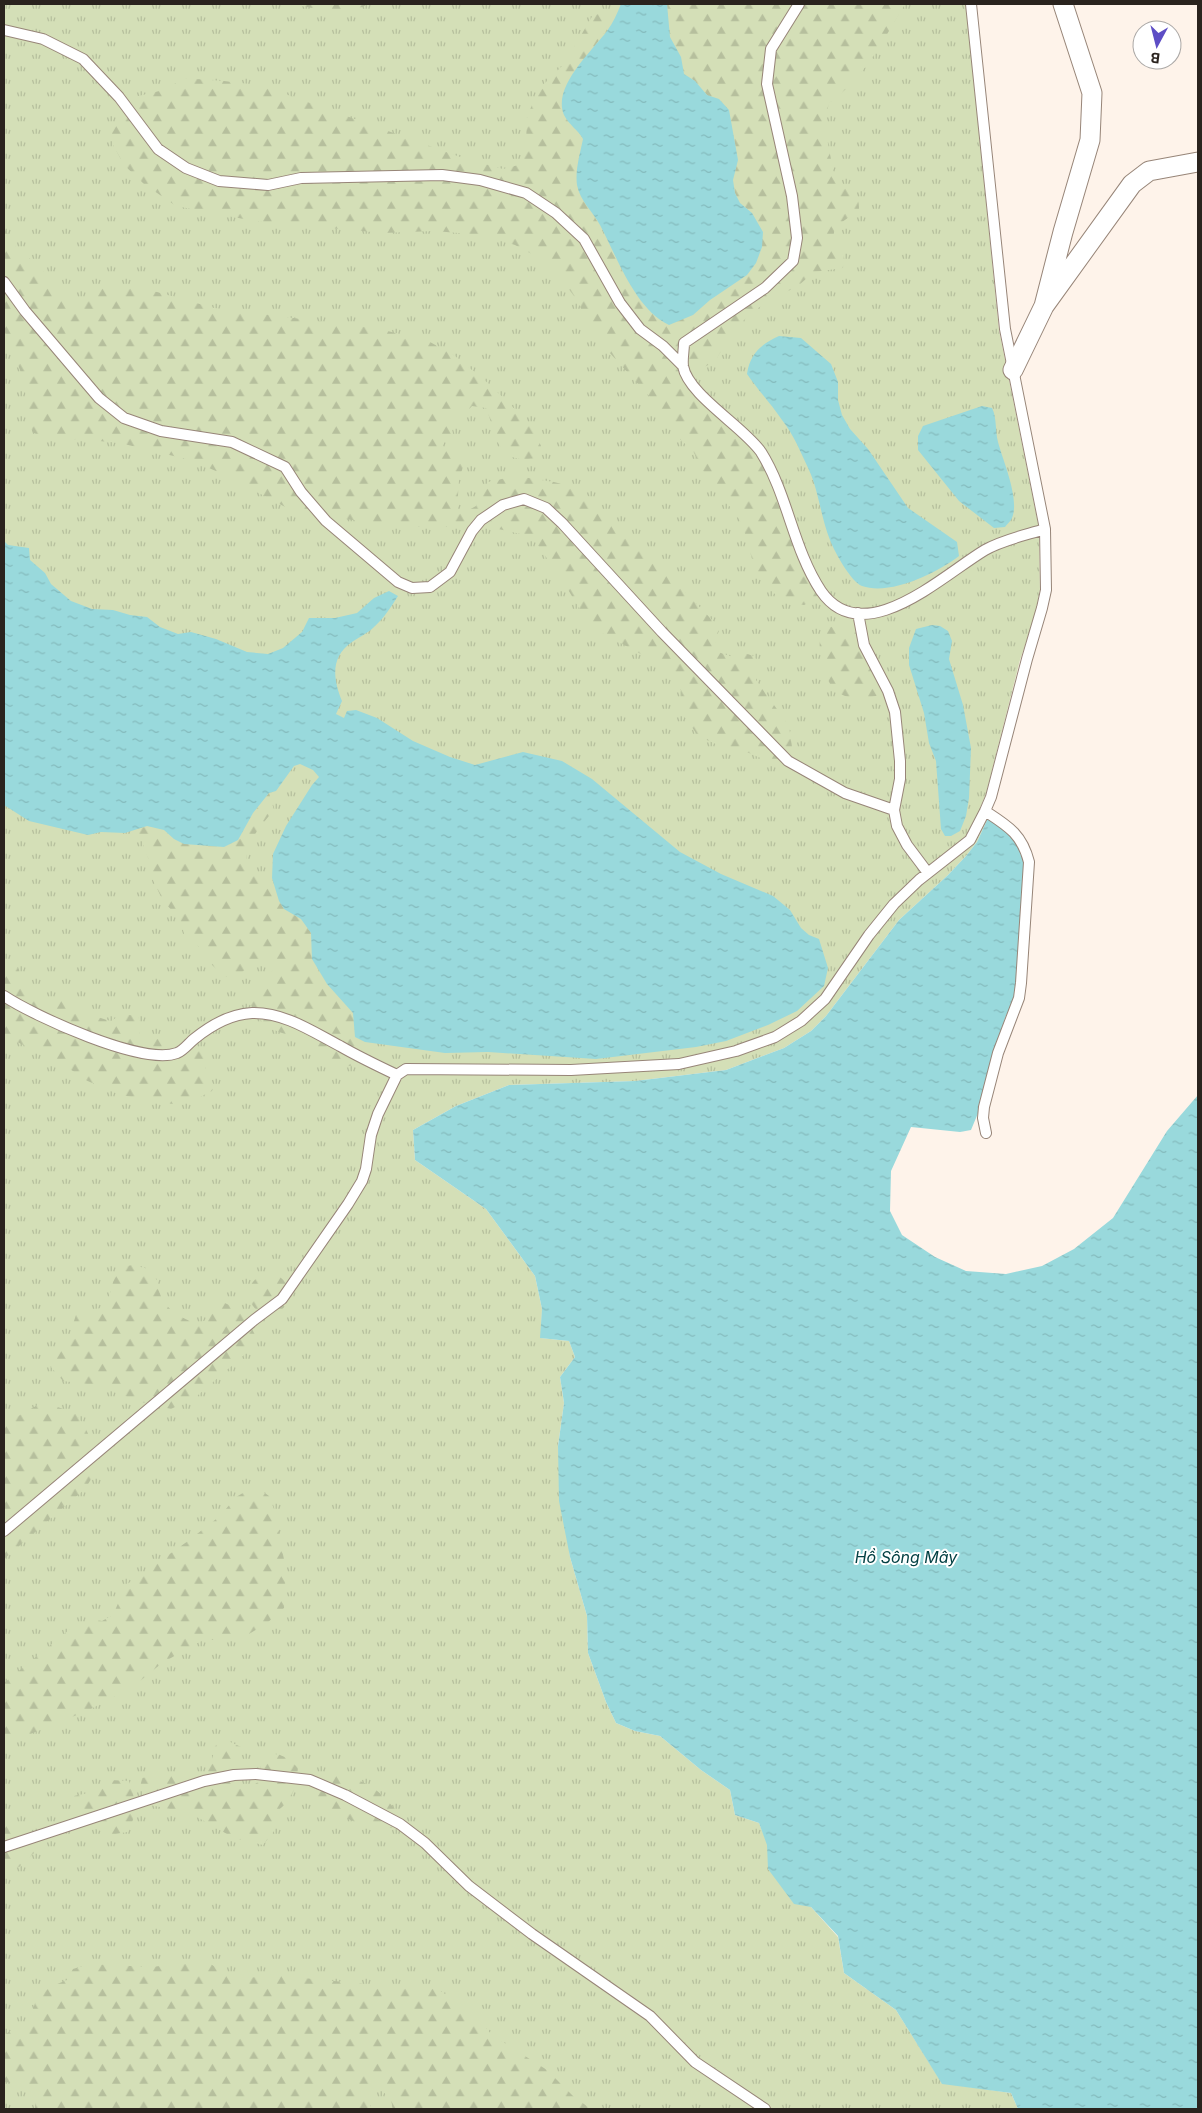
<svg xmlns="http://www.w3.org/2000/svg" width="1202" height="2113" viewBox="0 0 1202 2113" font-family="Inter,sans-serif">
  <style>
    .grass { fill: url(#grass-tufts) }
    .forest { fill: url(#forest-firs) }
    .water { fill: url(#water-ripples) }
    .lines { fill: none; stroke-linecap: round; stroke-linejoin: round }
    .service-casing { stroke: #978578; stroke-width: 12 }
    .minor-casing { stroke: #978578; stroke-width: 21 }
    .service { stroke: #fff; stroke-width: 10 }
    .minor { stroke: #fff; stroke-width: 19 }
    .labels { text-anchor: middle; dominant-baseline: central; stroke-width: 4; stroke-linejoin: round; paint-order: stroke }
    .water-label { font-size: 16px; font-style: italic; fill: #034144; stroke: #fff }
  </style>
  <defs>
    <pattern id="grass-tufts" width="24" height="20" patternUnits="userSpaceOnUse" patternTransform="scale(1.25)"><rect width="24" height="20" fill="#d4dfb7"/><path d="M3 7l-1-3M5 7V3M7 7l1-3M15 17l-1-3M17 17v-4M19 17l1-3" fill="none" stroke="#b6bf9d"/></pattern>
    <pattern id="forest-firs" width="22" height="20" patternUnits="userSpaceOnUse" patternTransform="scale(1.25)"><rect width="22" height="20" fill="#d4dfb7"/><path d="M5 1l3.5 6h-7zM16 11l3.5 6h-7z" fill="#b6bf9d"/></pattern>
    <pattern id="water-ripples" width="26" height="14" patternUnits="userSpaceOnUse" patternTransform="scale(1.25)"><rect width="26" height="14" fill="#99d9dc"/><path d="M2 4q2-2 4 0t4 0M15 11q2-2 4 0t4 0" fill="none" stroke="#84babc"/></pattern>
  </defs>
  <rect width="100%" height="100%" fill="#fef3ea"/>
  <path class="grass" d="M4 4H966L999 330 1039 528 1040 590 1034 619 1020 660 986 794 980 808 988 818 977 842 966 856 948 875 899 920 826 1016 811 1031 784 1048 726 1070 635 1081 509 1085 456 1106 413 1130 415 1160 486 1209 535 1276 542 1309 541 1338 569 1341 575 1357 560 1377 564 1403 558 1446 570 1557 587 1616 588 1653 606 1702 616 1723 635 1731 660 1736 701 1770 730 1790 735 1815 759 1823 768 1845V1869L811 1907 838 1937 844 1973 896 2010 942 2083 1011 2093 1018 2109H4Z"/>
  <path class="forest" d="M289 4H367L363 7 330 11Z
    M667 4H905C884 39 863 80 829 103L824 123 835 180C851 188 859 191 859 210L835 227 833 238 844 254 843 268 814 272 799 285 758 308 736 327 715 361 701 369 690 371 680 368 689 387 756 452 773 480 818 593 815 600 804 605 782 602 756 573 743 527 736 513 712 488 693 451 673 433 658 406 609 352 588 324 577 300 556 272 541 259 515 245 483 235 434 231 383 233 254 221 176 206 144 184 124 165 112 143V125L134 97 168 89 182 78 224 81 263 86 463 158 503 169 522 164 526 143 527 118 537 91 564 64 593 15 605 13 616 17 567 84 563 95 570 123 579 131 583 139 576 171 579 194 599 224 610 248 636 296 693 315 710 300 747 275 756 263 762 247 752 213 740 203 735 193 733 180 738 160 729 110 719 99 707 95 695 81 684 74 681 57 670 37Z
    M4 228 16 247 40 267 62 297 83 298 102 284 157 292 214 308 380 329 430 342 455 356 489 384 532 426 541 446 537 458C496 465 498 438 486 408L472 406 467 412 450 413 453 436 445 441 441 448 447 451 459 450 466 458 459 479 457 511H467L476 506 479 495 488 482 516 476 554 482 577 488 596 502 611 521 667 573 714 622 719 631 715 639 718 652 733 657 744 653 754 656 759 665 756 680 789 726 793 754 783 768 749 753 718 745 698 736 683 714V700L680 687 652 660 598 631 587 621 564 583 535 541 521 534 489 527H408L345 519 289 509 223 474 190 460 120 443 78 439 63 440 46 438 34 433 29 426 24 380 4 330Z
    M840 626 849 628 858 634 885 693C869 699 851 702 836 691 826 684 816 648 821 636 822 633 826 630 829 627Z
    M269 793 274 810C260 827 240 847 249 870L272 878 279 901 284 909 301 919 311 933 310 948 312 959 327 984 353 1013 355 1037 365 1042 354 1065C327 1072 319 1055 300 1041 290 1034 277 1033 267 1026 260 1022 255 1011 250 1004 252 1001 253 996 256 993 264 980 277 980 270 961L259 959 241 973 225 977 211 964 208 953 185 937 180 919 163 901 153 880 151 866 137 828C152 825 163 828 174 839L238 840 253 813Z
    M4 961 16 965C21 977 29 985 35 997 65 994 83 1015 111 1021L122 1014 138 1016 141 1024 139 1035 156 1039 185 1036 203 1054 207 1076 214 1085 212 1091 198 1098 177 1104 157 1103 118 1094 83 1079 73 1071 4 1035Z
    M132 1265 145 1268 158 1281C158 1305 176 1316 197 1324L206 1320 207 1306 211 1297 243 1311 255 1335 245 1354 197 1396 171 1409 141 1402 95 1385 63 1381 51 1367 56 1353 70 1342 72 1327 77 1312 102 1308C113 1294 111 1285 117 1268Z
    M249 1294a20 20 0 1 1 40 0a20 20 0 1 1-40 0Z
    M43 1402 75 1413 85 1427 101 1463 85 1489 4 1559V1424Z
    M255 1486 269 1496 275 1512 286 1570 284 1608 267 1623 244 1637 201 1641 162 1663 134 1686 89 1710 4 1745V1683L69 1630 90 1619 102 1621 113 1615 126 1585 188 1541 220 1516 236 1497Z
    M222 1738 241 1747 236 1765 237 1787 246 1790 261 1780 260 1757C276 1750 287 1756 298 1768 295 1791 294 1798 275 1813L274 1831 263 1845 234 1838 190 1813 150 1805 140 1788 142 1778 167 1773 189 1774 205 1772 213 1761V1749Z
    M326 1775C363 1776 379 1788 401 1817L391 1828C363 1829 344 1817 319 1804L314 1787Z
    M110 1780 129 1781C136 1802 139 1812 127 1832L110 1835 91 1827 78 1814 74 1796 88 1793Z
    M4 1822 22 1827 34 1853 19 1867 4 1869Z
    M206 1961 220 1970 246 1978 273 1975 374 1985H407L439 1990 471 2011 492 2035 547 2070 574 2097 591 2109H393L391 2100 372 2080 370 2109H35L36 2097 13 2083 4 2082V2035L30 2019 36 2000 50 1987 67 1980 73 1969 89 1964 151 1967Z"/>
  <path class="water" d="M621 4H667L670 37 681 57 684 74 695 81 707 95 719 99 729 110 738 160 733 180 735 193 740 203 752 213 763 232 762 247 756 263 747 275 710 300 693 315 669 325C635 309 617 257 600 225 593 212 580 201 577 185 575 170 580 154 583 139 578 130 569 125 564 115 552 87 592 51 607 31 613 23 617 14 621 4Z
    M779 336 801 338 831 364 838 382V400L842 415 850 429 868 449 908 508 957 542 959 556C937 573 890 596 862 586 851 582 834 551 830 540 821 518 819 492 809 470 801 453 794 435 782 420 771 404 758 390 747 374 750 354 761 344 779 336Z
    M982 406 992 408C997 418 995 430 998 442 1003 461 1020 499 1012 518 1011 521 1007 524 1005 527L994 528 959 501 918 450V436L923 426Z
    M4 541 8 545 29 548 30 560 45 573 51 584 71 601 92 609 113 610 130 615 147 617 160 627 178 634 191 632 216 639 247 652 268 654 283 648 302 632 309 618H335L357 613 374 598 389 591 398 596C391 607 384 618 374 627 368 633 359 637 352 642 330 657 333 679 342 701L336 714 344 718 347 711 356 710 377 718 413 741 450 757 475 765 523 752 562 761 592 779 680 852 721 874 773 896 790 910 801 928 809 935 819 939 828 968 824 986 797 1011 768 1025 726 1041 696 1047 596 1059 488 1052 445 1053 365 1042 355 1037 353 1013 327 984 312 959 311 933 301 919 284 909 279 901 272 878 273 854 286 826 312 785 319 777 313 770 300 764 294 766 276 791 269 793 253 813 238 840 224 847 184 844 174 839 164 830 147 826 125 833 101 832 88 835 29 821 4 805Z
    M932 625 940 626 948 631 952 641 949 659 963 705 971 748 969 798 966 816 960 831 951 836H945L941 829 936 761 929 743 924 713 909 665V648L916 629Z
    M988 818C1007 832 1019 838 1025 862L1015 997 1005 1018 981 1106 971 1130 960 1132 911 1127 891 1171 890 1211 902 1235 935 1257 966 1271 1006 1274 1042 1266 1074 1249 1113 1218 1167 1131 1198 1095V2109H1018L1011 2093 942 2084 896 2010 844 1973 838 1936 811 1907 794 1904 768 1869 767 1845 759 1823 735 1815 730 1790 701 1770 660 1736 635 1731 616 1723 606 1702 588 1653 587 1616 570 1557 559 1501 558 1446 564 1403 560 1377 575 1357 569 1341 540 1338 542 1309 535 1276 486 1209 415 1160 413 1130 456 1106 509 1085 635 1081 726 1070 784 1048 811 1031 826 1016 899 920 948 875 966 856 977 842Z"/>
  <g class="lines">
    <defs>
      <path id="service" d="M799 4 771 49 767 84 792 196 797 238 793 261 765 288 684 343C684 350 682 359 683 366 688 395 744 427 761 452 788 495 793 549 821 591 863 652 943 575 985 550 1002 540 1026 535 1045 529
        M4 30 43 39 83 59 119 97 158 149 186 168 219 181 268 185 301 178 442 175 480 180 526 193 556 213 584 239 620 303 640 329 663 346 683 366
        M4 282 25 311 76 371 99 398 124 418 161 431 232 442 285 467 301 492 326 521 398 582 412 588 430 587 450 572 472 531 481 520 503 505 524 499 546 508 562 523 662 632 788 761 845 793 894 810
        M858 613 864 645 888 691 895 712 900 761V779L894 810 897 826 907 845 928 873
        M985 811C1008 826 1022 834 1029 862L1021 983 1019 998 998 1053 984 1107 983 1118 986 1133
        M4 996C34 1016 143 1066 177 1053 183 1051 189 1043 194 1039 210 1026 231 1014 252 1013 284 1012 313 1032 340 1046 359 1057 378 1066 397 1075
        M4 1531 254 1320 282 1299 348 1204 362 1181 366 1169 371 1135 378 1114 397 1075 406 1069 571 1070 679 1064 736 1051 775 1037 801 1021 825 999 869 935 894 904 919 880 970 840 985 811 991 797 1027 659 1042 608 1046 590 1045 529 1005 329 971 4
        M4 1847 204 1781 234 1775 256 1774 310 1780 345 1795 400 1824 425 1843 469 1886 532 1934 650 2016 695 2062 765 2109"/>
      <path id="minor" d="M1044 306 1063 232 1090 140 1092 93 1063 4
        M1013 370 1044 306 1132 184 1149 171 1198 162"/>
    </defs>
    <use href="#service" class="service-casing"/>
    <use href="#minor" class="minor-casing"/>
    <use href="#service" class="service"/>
    <use href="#minor" class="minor"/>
  </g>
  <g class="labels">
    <g class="water-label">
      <text x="906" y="1557">Hồ Sông Mây</text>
    </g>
  </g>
  <rect width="1202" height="2113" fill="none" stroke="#2a231e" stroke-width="10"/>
  <g transform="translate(1157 45) rotate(187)"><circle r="24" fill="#ffffff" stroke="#aaa7a5"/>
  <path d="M0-4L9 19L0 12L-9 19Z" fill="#5d4dc5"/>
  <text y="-8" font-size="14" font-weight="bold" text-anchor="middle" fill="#2a231e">B</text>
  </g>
</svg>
